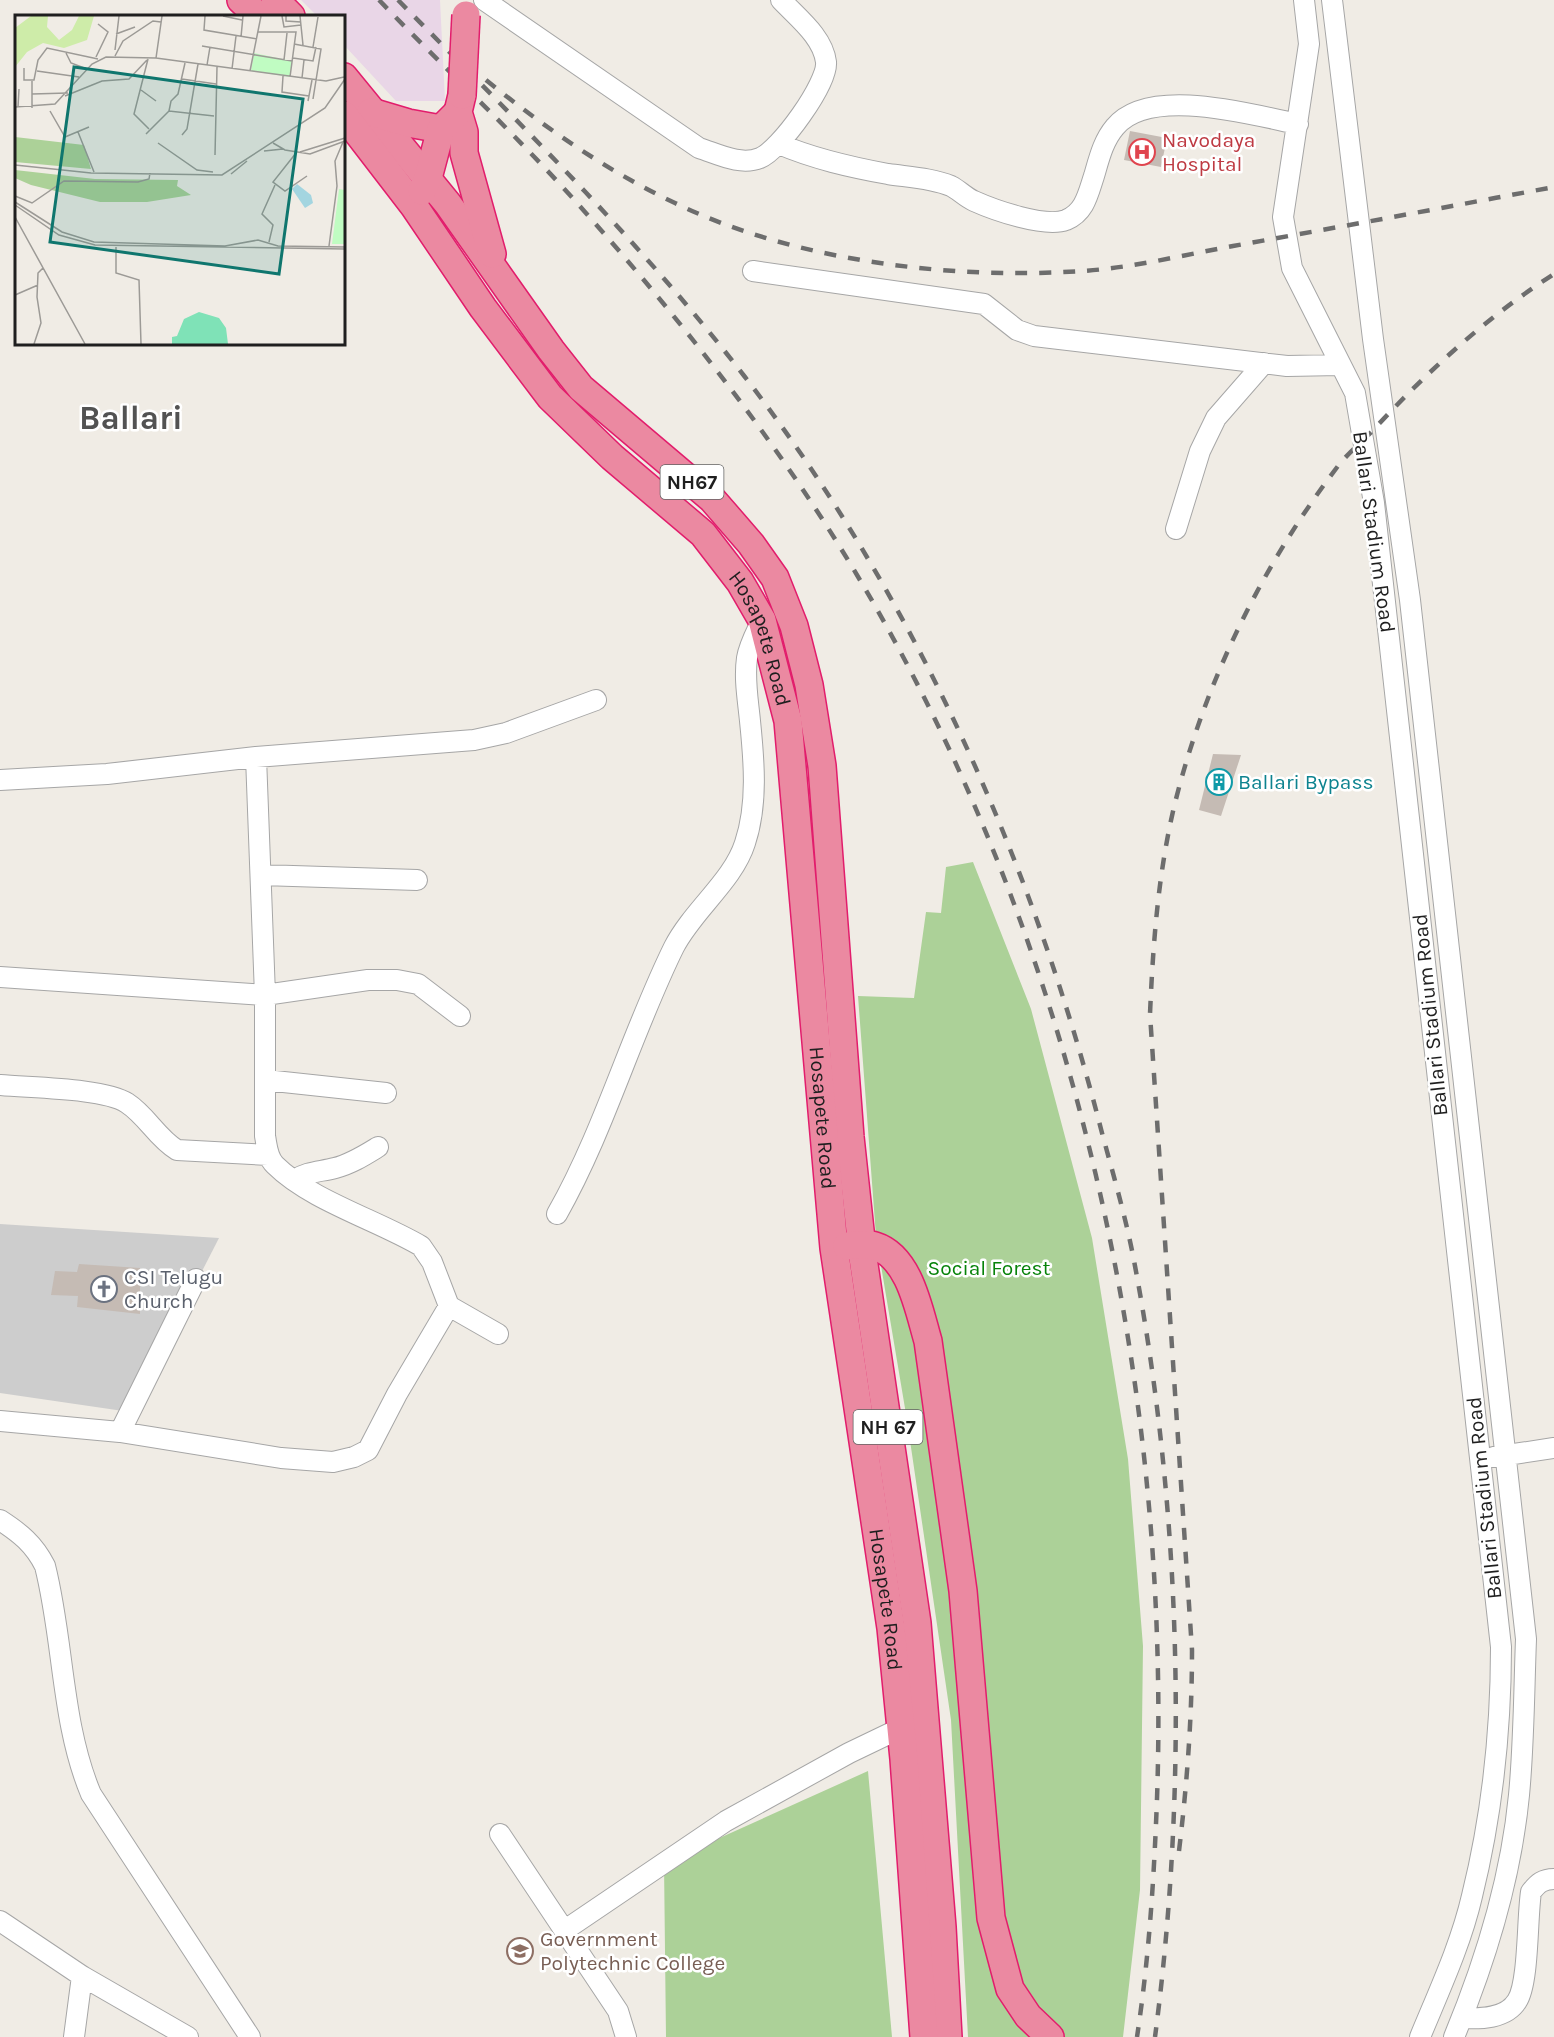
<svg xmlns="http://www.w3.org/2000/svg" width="1554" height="2037" viewBox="0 0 1554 2037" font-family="Karla,sans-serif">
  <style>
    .industrial { fill: #e9d6e7 }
    .religious { fill: #cdcdcd }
    .forest { fill: #acd198 }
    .building { fill: #c5bbb4 }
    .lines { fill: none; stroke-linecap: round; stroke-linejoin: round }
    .minor-casing { stroke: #a6a6a6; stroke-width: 22 }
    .highway-casing { stroke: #e21d6c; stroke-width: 30 }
    .minor { stroke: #fff; stroke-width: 20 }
    .highway { stroke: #eb89a1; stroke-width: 27 }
    .rail { stroke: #6d6d6d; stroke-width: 4.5; stroke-dasharray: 12 12; stroke-linecap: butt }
    .highway-bridge-casing { stroke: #e21d6c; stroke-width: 30; stroke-linecap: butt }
    .highway-bridge { stroke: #eb89a1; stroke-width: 27 }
    .labels { text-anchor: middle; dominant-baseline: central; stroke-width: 5; stroke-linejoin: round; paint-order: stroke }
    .shield { fill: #fff; stroke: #626262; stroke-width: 1.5 }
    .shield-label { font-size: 20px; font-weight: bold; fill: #1f1f1f }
    .health-label { font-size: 21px; fill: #be3a42; stroke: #fff; text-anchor: start }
    .street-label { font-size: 21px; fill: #1f1f1f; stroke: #fff }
    .culture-label { font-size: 21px; fill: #0d838f; stroke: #fff; text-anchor: start }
    .park-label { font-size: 21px; fill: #07830a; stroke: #fff }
    .worship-label { font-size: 21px; fill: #5b616d; stroke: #fff; text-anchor: start }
    .education-label { font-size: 21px; fill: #785e54; stroke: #fff; text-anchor: start }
    .town-label { font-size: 33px; font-weight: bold; fill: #525252; stroke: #fff }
    .inset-road { fill: none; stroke: #9c9a96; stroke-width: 1.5 }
    .view { fill: #0f766e; fill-opacity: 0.15; stroke: #0f766e; stroke-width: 3 }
    .inset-edge { fill: none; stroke: #1f1f1f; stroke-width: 3 }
  </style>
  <rect width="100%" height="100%" fill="#f0ece5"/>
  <path class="industrial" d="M301 0H440L445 101H396L344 45V16H317Z"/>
  <path class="religious" d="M0 1224 219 1238 130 1412 0 1393Z"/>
  <path class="forest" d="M973 862 1031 1009 1092 1238 1128 1459 1143 1646 1140 1890 1123 2037H968L951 1720 907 1420 876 1236 858 996 914 998 926 912 941 913 946 867Z
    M868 1771 892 2037H666L664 1863Z"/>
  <path class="building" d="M1130 131 1167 138 1161 167 1124 160Z
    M1213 754 1241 755 1221 816 1199 810Z
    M79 1264 140 1268V1314L77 1307 78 1296 51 1295 55 1271 77 1272Z"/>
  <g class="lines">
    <defs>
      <path id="minor" d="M484 0 699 148C718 154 740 166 760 158 780 150 828 83 826 62 823 37 798 18 781 0
        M1304 0 1309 44 1283 217 1292 268 1355 393 1374 503 1501 1647C1501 1730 1492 1815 1472 1896 1461 1944 1439 1991 1420 2037
        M1332 0 1373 339 1410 600 1526 1639C1524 1691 1524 1743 1519 1795 1511 1878 1486 1960 1454 2037
        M779 144C814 159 850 167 888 174 908 177 932 178 951 186 959 190 965 197 974 201 994 210 1045 228 1066 220 1085 212 1088 194 1094 176 1099 159 1103 141 1115 127 1149 85 1253 115 1298 124
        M753 271 984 304 1017 330 1034 336 1287 366 1340 365
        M1176 529 1200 451 1216 418 1264 363
        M256 757 265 995V1136C267 1146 267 1157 275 1165 310 1200 377 1220 421 1246L432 1262 449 1306 498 1334
        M0 780 107 774 256 757 474 740 506 733 596 700
        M262 875 417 880
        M0 977 265 995 368 980H397L418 984 460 1016
        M265 1080 386 1093
        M0 1085C30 1088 104 1088 127 1103 147 1116 157 1138 177 1150L268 1155
        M294 1180C308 1171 320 1172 335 1168 351 1164 365 1155 378 1147
        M557 1214C605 1129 631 1034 674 947 693 910 733 881 745 843 758 804 754 760 750 721 748 700 744 679 747 658 749 645 757 631 762 620
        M0 1421 120 1432 281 1458 333 1462 354 1457 368 1450 397 1394 449 1306
        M120 1432 196 1279
        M1494 1457 1554 1448
        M0 1520C20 1533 34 1544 45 1566 64 1641 61 1723 91 1794L250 2037
        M500 1834 618 2011 626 2037
        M0 1921 82 1976 188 2037
        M565 1930 726 1821 849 1753 901 1728
        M1462 2018C1480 2019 1506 2019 1517 2001 1529 1983 1527 1917 1531 1892 1538 1883 1543 1879 1554 1879
        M74 2037 82 1976"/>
      <g id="highway">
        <path d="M241 0 258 16"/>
        <path d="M275 0 291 16"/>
        <path d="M344 77 448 204 551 350 581 388 712 499 751 544 775 578 794 626 809 685 822 766 850 1137 863 1258 917 1623 942 1927 948 2037"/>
        <path d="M462 95 458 112 464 132V153L492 254"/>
        <path d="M371 112 408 123 441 129"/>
        <path id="s1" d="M344 115 414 206 483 308 550 397 612 457 703 534 740 582 762 620 788 721 834 1248 891 1628 904 1759 924 2037"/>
        <path d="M422 191 428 178 441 129 458 112"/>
        <path d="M847 1246C855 1245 866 1243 875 1246 910 1257 919 1311 928 1341L963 1591 991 1918 1010 1989 1028 2016 1050 2037"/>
      </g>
    </defs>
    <use href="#minor" class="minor-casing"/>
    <use href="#highway" class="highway-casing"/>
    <use href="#minor" class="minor"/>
    <use href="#highway" class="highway"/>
    <path class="rail" d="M379 0C447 71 520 138 585 212 673 311 757 417 828 528 1065 900 1172 1361 1157 1799 1154 1879 1149 1958 1137 2037
      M398 0C518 122 640 241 745 377 916 599 1033 863 1102 1133 1114 1177 1127 1222 1135 1266 1182 1516 1188 1786 1155 2037
      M486 80C544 127 607 171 675 203 794 261 951 280 1082 271 1132 268 1183 255 1233 246 1340 227 1447 207 1554 187
      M1179 1851C1187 1784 1192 1718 1192 1650L1150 1014C1153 944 1158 875 1174 807 1204 684 1261 567 1338 466 1349 452 1364 440 1376 427 1430 369 1487 317 1554 274"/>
    <defs>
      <path id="highway-bridge" d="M462 95 466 15"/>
    </defs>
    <use href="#highway-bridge" class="highway-bridge-casing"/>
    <use href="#highway-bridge" class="highway-bridge"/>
  </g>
  <defs>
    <symbol id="hospital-ring" viewBox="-11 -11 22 22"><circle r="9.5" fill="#fff" stroke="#e0444e" stroke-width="1.5"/><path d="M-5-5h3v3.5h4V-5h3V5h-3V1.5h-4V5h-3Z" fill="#e0444e"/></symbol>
    <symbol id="building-ring" viewBox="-11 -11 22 22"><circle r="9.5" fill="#fff" stroke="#0f9aa8" stroke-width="1.5"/><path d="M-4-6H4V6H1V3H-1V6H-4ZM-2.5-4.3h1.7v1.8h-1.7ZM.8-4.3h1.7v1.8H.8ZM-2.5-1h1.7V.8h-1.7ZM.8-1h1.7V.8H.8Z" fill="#0f9aa8"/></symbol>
    <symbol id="church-ring" viewBox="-11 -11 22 22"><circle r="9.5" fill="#fff" stroke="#6b7280" stroke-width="1.5"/><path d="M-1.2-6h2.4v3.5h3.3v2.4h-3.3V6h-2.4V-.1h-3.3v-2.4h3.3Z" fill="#6b7280"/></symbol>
    <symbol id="university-ring" viewBox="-11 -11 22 22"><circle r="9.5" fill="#fff" stroke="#8d6e63" stroke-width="1.5"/><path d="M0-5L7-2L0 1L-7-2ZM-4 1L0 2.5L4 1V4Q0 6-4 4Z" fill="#8d6e63"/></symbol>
  </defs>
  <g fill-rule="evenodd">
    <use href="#hospital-ring" x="1127" y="137" width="30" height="30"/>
    <use href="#building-ring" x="1204" y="767" width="30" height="30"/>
    <use href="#church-ring" x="89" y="1274" width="30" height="30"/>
    <use href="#university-ring" x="505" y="1936" width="30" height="30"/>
  </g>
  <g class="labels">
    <g class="shield">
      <rect x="660.5" y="465" width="63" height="34" rx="4.5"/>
      <rect x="853.5" y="1410" width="69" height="34" rx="4.5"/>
    </g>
    <g class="shield-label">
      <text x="692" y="482">NH67</text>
      <text x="888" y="1427">NH 67</text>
    </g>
    <g class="health-label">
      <text x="1162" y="140">Navodaya<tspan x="1162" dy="24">Hospital</tspan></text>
    </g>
    <g class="street-label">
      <text transform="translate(1374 532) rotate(82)">Ballari Stadium Road</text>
      <text stroke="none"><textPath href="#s1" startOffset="676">Hosapete Road</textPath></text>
      <text transform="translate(1430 1015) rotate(-96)">Ballari Stadium Road</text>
      <text stroke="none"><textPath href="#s1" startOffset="1162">Hosapete Road</textPath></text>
      <text transform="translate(1484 1498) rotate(-96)">Ballari Stadium Road</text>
      <text stroke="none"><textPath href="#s1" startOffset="1648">Hosapete Road</textPath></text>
    </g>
    <g class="culture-label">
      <text x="1238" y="782">Ballari Bypass</text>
    </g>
    <g class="park-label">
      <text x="989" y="1268">Social Forest</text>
    </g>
    <g class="worship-label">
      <text x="124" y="1277">CSI Telugu<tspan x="124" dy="24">Church</tspan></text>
    </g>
    <g class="education-label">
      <text x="540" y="1939">Government<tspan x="540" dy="24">Polytechnic College</tspan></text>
    </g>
    <g class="town-label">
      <text x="131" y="418">Ballari</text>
    </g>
  </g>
  <g transform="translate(15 15)">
    <rect width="330" height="330" fill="#f0ece5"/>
    <path d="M16 1H33L32 12 44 25 57 15 64 1H79L72 25 49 33 28 28 12 37 0 52V13Z" fill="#ceeca9"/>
    <path d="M0 122 69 130 76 154 0 147ZM0 155 80 164 163 165 162 171 176 180 132 187H85L16 170 0 163Z" fill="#acd198"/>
    <path d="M239 38 277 46 275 62 236 56ZM324 174 330 175V229H317Z" fill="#c0fcc2"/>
    <path d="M184 297 204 303 211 313 213 329H157V322L162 321 169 304Z" fill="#7fe2b7"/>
    <path d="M282 169 296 180 298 188 290 193 277 174Z" fill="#a3d5e0"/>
    <path class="inset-road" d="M190 1 189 15 242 24M208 1 227 5M267 1 269 12 286 10M271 1V6L286 7M285 1 288 30M243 17H281L275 62M101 19 120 12M226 22 228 1M279 29 306 34 298 84M187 31 277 46M298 32 303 2M100 35 104 1M51 38 56 48 72 54M100 41 108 26 138 6 146 7M81 42 93 17 83 9M141 43 147 1M278 43 298 46 301 32M133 44 119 99 134 114M269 45 272 18M192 50 195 32M9 53V65H19L23 45 32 33 83 44M217 54 221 21M22 56 64 62M235 56 246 1M268 61 267 77 294 81M287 63 289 45M167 64 201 69M126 75 141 86M17 79 53 78M50 81 87 66 114 64 132 45M293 86 297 65M0 92 40 89 77 49 91 42 141 43 311 66 329 62M3 92 4 74M17 93V66M35 96 50 122 74 112M154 96 156 86 163 79 170 48M63 117 79 157M131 119 154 96 199 101M167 120 172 114 183 49M143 128 182 155 198 157M258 128 270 135 295 139 330 126M249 136 268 134M285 137 330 123M281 138 258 167 270 176 292 161M200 140 202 52M0 150 76 158 207 160 310 93 330 64M216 159 232 146M0 181 17 188 49 166 123 167 134 164 135 158M0 187 47 217 79 227 210 231 243 225 263 231 330 232M0 190 44 220 80 230 330 234M0 202 70 329M254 227 258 210 247 199 260 170M314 231 322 171 320 146 328 127M101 232V258L124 265 126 329M0 280 23 270M19 329 26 308 22 282 23 258 28 253"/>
    <path class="view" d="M59 52 288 84 264 259 35 227Z"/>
    <rect width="330" height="330" class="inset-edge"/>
  </g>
</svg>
